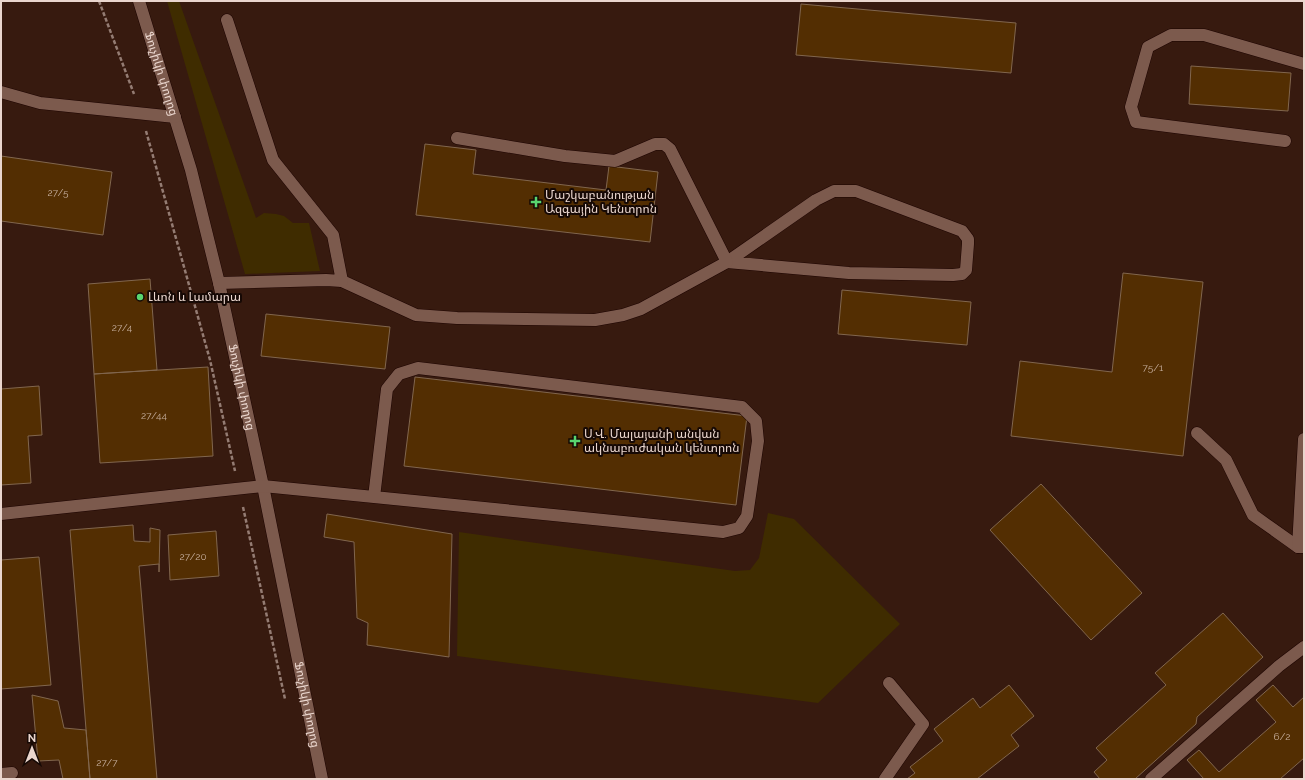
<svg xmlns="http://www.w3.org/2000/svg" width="1305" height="780" viewBox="0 0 1305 780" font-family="Raleway,'Noto Sans Armenian',sans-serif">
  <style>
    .green { fill: #3f2c00 }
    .building { fill: #532e02; stroke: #81664e }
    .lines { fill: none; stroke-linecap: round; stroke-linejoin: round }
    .minor-casing { stroke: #1d0400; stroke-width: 13 }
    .path { stroke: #947c73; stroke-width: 2.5; stroke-dasharray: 4 2; stroke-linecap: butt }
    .minor { stroke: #7c5a4d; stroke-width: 12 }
    .poi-dot { fill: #59d56f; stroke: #160905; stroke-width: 1.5 }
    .labels { text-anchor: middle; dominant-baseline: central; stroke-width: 4; stroke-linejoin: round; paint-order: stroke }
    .number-label { font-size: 10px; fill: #c4ac9b }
    .street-label { font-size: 12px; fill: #ead6ce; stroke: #160905 }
    .poi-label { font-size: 12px; fill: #ead6ce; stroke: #160905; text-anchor: start }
  </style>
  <rect width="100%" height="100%" fill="#371a0f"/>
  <path class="green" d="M167 1H179L256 218 264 213 276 214 284 216 293 223H309L320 271 245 274Z
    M768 513 794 519 900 624 818 703 457 656 459 532 735 571 750 570 759 558Z"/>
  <path class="building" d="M801 4 1016 23 1011 73 796 55Z
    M1191 66 1291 73 1288 111 1189 104Z
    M425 144 476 150 473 174 606 190 609 166 658 172 650 242 416 215Z
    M1 156 112 172 103 235 1 221Z
    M1123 273 1203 282 1183 456 1011 436 1020 361 1112 372Z
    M150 279 157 370 94 374 88 284Z
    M842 290 971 302 967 345 838 334Z
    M266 314 390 327 385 369 261 356Z
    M208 367 213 456 100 463 94 374Z
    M415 377 747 416 736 505 404 466Z
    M39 386 42 435 28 436 31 483 1 485V389Z
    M1041 484 1142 593 1091 640 990 530Z
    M327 514 452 534 449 657 367 645 368 623 357 618 354 542 324 537Z
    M133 525 134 541 150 542V528L160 530 159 572V564L139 566 157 779H90L70 530Z
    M216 531 219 576 170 580 168 535Z
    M39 557 51 685 1 689V560Z
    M1223 613 1263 657 1197 717 1196 724 1135 779H1100L1094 772 1107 760 1096 748 1166 685 1155 673Z
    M1009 685 1034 716 1011 735 1019 746 977 779H907L915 773 910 767 943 741 934 729 973 698 980 708Z
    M1273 685 1293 707 1304 697V758L1280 779H1204L1187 760 1199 750 1219 772 1276 722 1256 700Z
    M32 695 58 701 64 728 86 730 90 779H63L59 760 38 761Z"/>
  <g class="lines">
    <defs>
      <g id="minor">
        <path id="s1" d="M139 1 191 170 219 283 263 486 322 779"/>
        <path d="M1 92 40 103 175 117"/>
        <path d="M1285 141 1136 122 1131 107 1148 47 1171 35H1204L1304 64"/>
        <path d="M834 191H856L962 231 968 239V244L966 270 962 274 953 275 849 273 727 262 816 200Z"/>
        <path d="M342 281 416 315 457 318 595 320 623 315 641 309 727 262 670 149 664 144H655L615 161 565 156 457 138"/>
        <path d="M219 283 326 280 342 281 333 235 273 160 227 20"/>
        <path d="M1197 433 1226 460 1253 515 1298 547H1304"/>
        <path d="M1 514 263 486 374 497 723 532 739 528 747 516 758 441 756 421 742 407 418 368 399 374 387 389 374 497"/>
        <path d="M1298 547 1304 439"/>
        <path d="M1 774 12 773"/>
        <path d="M885 779 923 724 889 683"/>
        <path d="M1151 779 1279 666 1304 647"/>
      </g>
    </defs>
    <use href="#minor" class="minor-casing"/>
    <path class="path" d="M99 1 134 94
      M146 131 210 360 235 471
      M243 507 285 699"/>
    <use href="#minor" class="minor"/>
  </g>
  <g class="poi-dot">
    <path d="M534 196h4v4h4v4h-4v4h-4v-4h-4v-4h4z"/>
    <circle cx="140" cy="297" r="4"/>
    <path d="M573 435h4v4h4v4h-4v4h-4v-4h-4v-4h4z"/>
  </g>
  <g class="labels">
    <g class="number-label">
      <text x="58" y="192">27/5</text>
      <text x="122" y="327">27/4</text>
      <text x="1153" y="367">75/1</text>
      <text x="154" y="415">27/44</text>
      <text x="193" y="556">27/20</text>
      <text x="1282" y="736">6/2</text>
      <text x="107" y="762">27/7</text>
    </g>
    <g class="street-label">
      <text stroke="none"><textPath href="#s1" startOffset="76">Ֆուչիկի փողոց</textPath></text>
      <text stroke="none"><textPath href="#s1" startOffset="400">Ֆուչիկի փողոց</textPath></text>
      <text stroke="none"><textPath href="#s1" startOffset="724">Ֆուչիկի փողոց</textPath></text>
    </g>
    <g class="poi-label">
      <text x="545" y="195">Մաշկաբանության<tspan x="545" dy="14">Ազգային Կենտրոն</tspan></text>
      <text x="148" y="297">Լևոն և Լամարա</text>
      <text x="584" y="434">Ս.Վ. Մալայանի անվան<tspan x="584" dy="14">ակնաբուժական կենտրոն</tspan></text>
    </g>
  </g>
  <rect width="1305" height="780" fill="none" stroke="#ead6ce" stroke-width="4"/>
  <g transform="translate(32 748)" stroke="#160905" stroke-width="3" paint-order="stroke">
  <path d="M0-3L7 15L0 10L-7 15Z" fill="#ead6ce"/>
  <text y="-6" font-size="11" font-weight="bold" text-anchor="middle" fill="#ead6ce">N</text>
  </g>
</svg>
